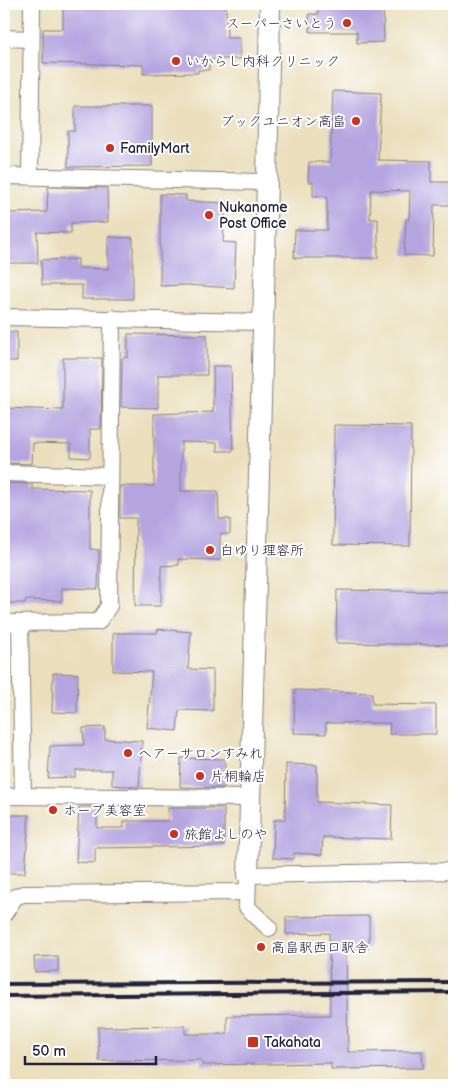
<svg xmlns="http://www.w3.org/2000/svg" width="458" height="1089" viewBox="0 0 458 1089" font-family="'Balsamiq Sans','Klee One',sans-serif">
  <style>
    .building { fill: #b4a4e0 }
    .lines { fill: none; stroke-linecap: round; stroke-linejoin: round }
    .minor-casing { stroke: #86807c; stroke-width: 18 }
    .tertiary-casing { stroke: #86807c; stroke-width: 22 }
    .minor { stroke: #fff; stroke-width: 16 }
    .tertiary { stroke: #fff; stroke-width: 20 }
    .rail { stroke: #22223b; stroke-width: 4 }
    .poi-dot { fill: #c8321e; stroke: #fff; stroke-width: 2 }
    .labels { text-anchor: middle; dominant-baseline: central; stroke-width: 4; stroke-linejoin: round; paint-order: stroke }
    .poi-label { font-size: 14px; fill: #22223b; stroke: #fff; text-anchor: start }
  </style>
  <rect width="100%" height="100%" fill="#fff"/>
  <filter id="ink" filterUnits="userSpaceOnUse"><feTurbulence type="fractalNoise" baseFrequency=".02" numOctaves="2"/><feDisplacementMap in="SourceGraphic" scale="10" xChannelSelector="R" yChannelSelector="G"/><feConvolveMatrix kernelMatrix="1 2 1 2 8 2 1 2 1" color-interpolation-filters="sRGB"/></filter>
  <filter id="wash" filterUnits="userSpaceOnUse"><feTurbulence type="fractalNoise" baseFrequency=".0096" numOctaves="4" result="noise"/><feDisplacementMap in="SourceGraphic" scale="20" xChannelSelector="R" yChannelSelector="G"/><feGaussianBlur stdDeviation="1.12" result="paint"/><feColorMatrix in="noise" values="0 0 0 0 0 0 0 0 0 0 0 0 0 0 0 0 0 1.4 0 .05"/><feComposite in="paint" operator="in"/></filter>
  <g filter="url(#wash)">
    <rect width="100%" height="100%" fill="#ebdfbd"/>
    <g id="blocks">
      <path class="building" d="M63 4H226L227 38H240V59H209V70H198V73L143 74V65L43 63V29H63Z
        M318 4H383L384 42 357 43V32H310L309 14H318Z
        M333 91 381 93 378 160 431 161V182H454V205H434L433 256 404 255 406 219H409L410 191 371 190 370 219H378V258H294L295 230H327V196H313V182H308L309 162H330Z
        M75 106H152V166L68 167V131H75Z
        M48 187 107 188 108 222 71 223V233L37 232 38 263H9L8 213 47 212Z
        M160 194 186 195V201L225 203 223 242 236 243 234 288 186 285 160 286Z
        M108 237 133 238V299H82V285H42L41 260 78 259V268L108 269Z
        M4 332H17V361H4Z
        M128 334 207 335V375H158V408L121 407 122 358 128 357Z
        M63 358H102L101 429H90V458L71 457V444L33 443 32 464 4 463V408L63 410Z
        M213 366H231L233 451H217V443L181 442V491H218L219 519H230V534H220V560L178 559 179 565 161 566V606H135L136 518H120V486H154V414L213 412Z
        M334 425 411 426 410 546 333 545Z
        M4 483 32 484V489L90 490V549L99 550 98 589 62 588V601L25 600V603H5Z
        M337 590 454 592V645L336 643Z
        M158 629 191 632 188 669 213 670V711L179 710 177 731 147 728 152 672 113 671V633H157Z
        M53 673 78 674 77 713 52 712Z
        M295 690 372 693V704L436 705V734H389L390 723H326V734L294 733Z
        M105 727V739L142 741 139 787 112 785V770H75V777L48 778 50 746 84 745 83 728Z
        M181 758 225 759 224 788 180 787Z
        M286 764 317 765V802L392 805 391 839 323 837 322 855 294 853V859L273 858 274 820H285Z
        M79 807H97V828H124V821H168V808H224V846L95 848V863L76 862Z
        M4 815H29L25 873H4Z
        M369 916V948H346L348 1052 422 1051 423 1068 331 1069V1063L202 1065V1060L99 1061 98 1027 185 1026V1034H227V1016L330 1015 329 933 286 934V917Z
        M58 956V971L35 972 34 957Z"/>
    </g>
  </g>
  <g filter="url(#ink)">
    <use href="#blocks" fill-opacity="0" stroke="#86807c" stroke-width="1"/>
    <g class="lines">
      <defs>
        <path id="minor" d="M4 38 31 39
          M4 176 267 182
          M30 176 32 4
          M4 317 263 322
          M4 473 110 476
          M4 623 98 622 109 606 112 318
          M20 623 23 796
          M4 796 249 798
          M4 914 15 897 23 894 246 892
          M269 928 247 907 248 875 454 871"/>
        <path id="tertiary" d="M248 875 267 182 270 4"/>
      </defs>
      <use href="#minor" class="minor-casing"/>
      <use href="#tertiary" class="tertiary-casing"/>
      <use href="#minor" class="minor"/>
      <use href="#tertiary" class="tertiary"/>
      <path class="rail" d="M4 984 454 982
        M4 996 454 992"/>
    </g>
  </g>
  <g class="poi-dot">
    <circle cx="347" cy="23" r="5"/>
    <circle cx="176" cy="61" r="5"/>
    <circle cx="356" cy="121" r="5"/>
    <circle cx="110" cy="148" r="5"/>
    <circle cx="209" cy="215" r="5"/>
    <circle cx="210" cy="550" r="5"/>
    <circle cx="128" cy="753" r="5"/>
    <circle cx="200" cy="776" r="5"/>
    <circle cx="53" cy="810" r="5"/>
    <circle cx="174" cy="834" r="5"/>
    <circle cx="261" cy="947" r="5"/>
    <rect x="247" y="1036" width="12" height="12" rx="2.5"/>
  </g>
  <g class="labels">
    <g class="poi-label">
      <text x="337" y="23" text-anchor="end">スーパーさいとう</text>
      <text x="186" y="61">いからし内科クリニック</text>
      <text x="346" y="121" text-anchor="end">ブックユニオン高畠</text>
      <text x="120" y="148">FamilyMart</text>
      <text x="219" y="207">Nukanome<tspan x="219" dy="16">Post Office</tspan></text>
      <text x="220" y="550">白ゆり理容所</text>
      <text x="138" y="753">ヘアーサロンすみれ</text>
      <text x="210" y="776">片桐輪店</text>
      <text x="63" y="810">ホープ美容室</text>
      <text x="184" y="834">旅館よしのや</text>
      <text x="271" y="947">高畠駅西口駅舎</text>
      <text x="264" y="1042">Takahata</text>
    </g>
  </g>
  <rect width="458" height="1089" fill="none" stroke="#fff" stroke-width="20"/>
  <path d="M25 1056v8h131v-8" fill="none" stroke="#22223b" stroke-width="2.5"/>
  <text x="32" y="1056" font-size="15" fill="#22223b" stroke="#ffffff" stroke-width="4" paint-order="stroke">50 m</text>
</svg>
